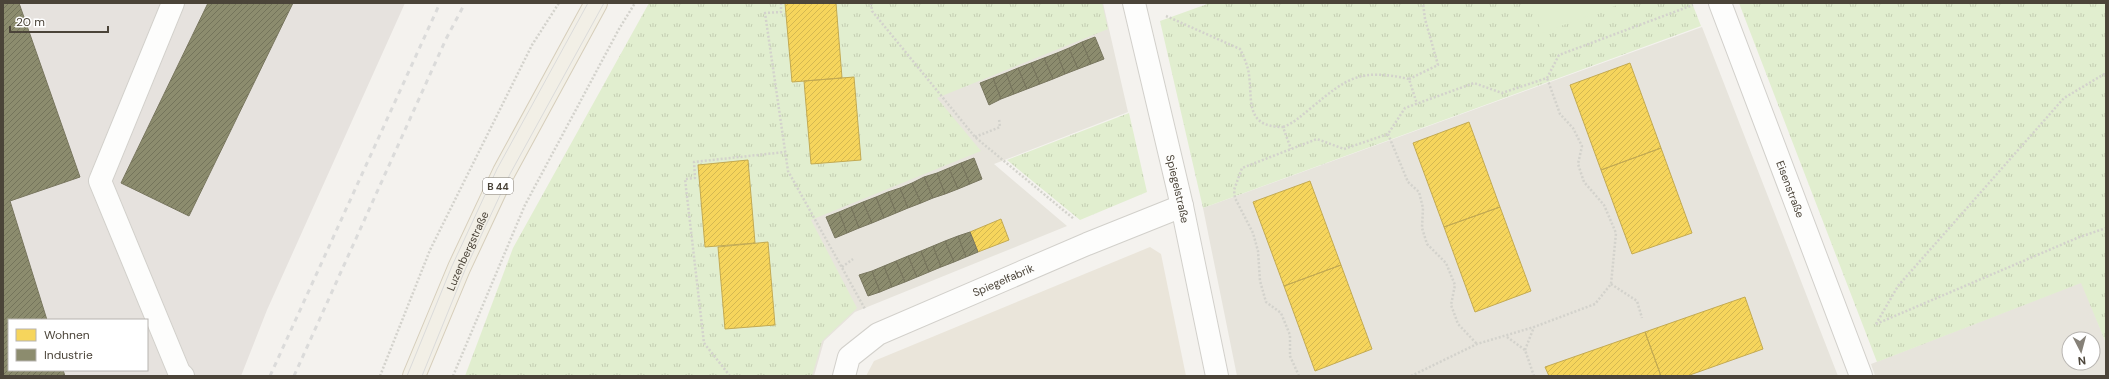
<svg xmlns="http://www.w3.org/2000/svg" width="2109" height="379" viewBox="0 0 2109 379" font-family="'DM Sans',sans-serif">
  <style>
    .residential { fill: #e7e4dc; fill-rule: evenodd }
    .industrial { fill: #e6e2de; fill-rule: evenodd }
    .education { fill: #eae5da }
    .grass { fill: url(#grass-tufts) }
    .pitch { fill: #e1eecf }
    .homes { fill: url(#homes-hatch); stroke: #c3aa52 }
    .industry { fill: url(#industry-hatch); stroke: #78765e }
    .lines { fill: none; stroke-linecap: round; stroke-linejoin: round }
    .minor-casing { stroke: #d2d0cb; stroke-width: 24 }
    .major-casing { stroke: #d6cebb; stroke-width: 24 }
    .path { stroke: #d3d2cc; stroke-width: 2.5; stroke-dasharray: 2 2; stroke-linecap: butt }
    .minor { stroke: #fdfdfc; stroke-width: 22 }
    .major { stroke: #f2efe6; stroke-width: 22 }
    .tram { stroke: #dbdbda; stroke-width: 1 }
    .rail { stroke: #dbdbda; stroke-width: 3; stroke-dasharray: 5 5; stroke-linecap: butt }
    .labels { text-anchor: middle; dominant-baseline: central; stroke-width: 4; stroke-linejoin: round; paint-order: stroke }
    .shield { fill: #fff; stroke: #817c74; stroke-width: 1 }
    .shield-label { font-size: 10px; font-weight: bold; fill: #4b4439 }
    .street-label { font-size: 11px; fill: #4b4439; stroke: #fff }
  </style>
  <defs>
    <pattern id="grass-tufts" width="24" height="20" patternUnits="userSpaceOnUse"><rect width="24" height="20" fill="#e1eecf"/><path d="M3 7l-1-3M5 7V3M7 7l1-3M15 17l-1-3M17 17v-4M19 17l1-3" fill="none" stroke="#c3cdb2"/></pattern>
    <pattern id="homes-hatch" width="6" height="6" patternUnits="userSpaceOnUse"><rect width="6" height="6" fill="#f6d55c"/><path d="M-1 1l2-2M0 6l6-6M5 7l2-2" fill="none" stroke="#d4b851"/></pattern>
    <pattern id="industry-hatch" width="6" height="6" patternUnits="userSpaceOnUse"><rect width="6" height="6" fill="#8c8c6e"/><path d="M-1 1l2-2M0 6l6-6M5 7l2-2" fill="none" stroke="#74745b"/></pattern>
  </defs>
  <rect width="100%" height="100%" fill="#f4f2ee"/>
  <path class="residential" d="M682 3H1103L1128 112 994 164 1067 226 855 312 824 341 814 376H493Z
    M1702 27 1838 376H1237L1203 208Z
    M2082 282 2106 343V376H1875L1871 364ZM2069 339H2093V363H2069Z"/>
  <path class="industrial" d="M3 3H405L267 310 241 376H3ZM9 320H147V370H9Z"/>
  <path class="education" d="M1150 247 1161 254 1186 376H866L874 361Z"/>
  <path class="grass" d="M649 3H1102L1108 29 937 98 981 151 811 220 857 308 822 341 812 376H465L513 248Z
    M1210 3H1692L1701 26 1203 208 1160 21Z
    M1739 3H2106V343L2081 283 1877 362Z
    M1129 113 1147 192 1080 220 1007 160Z"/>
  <path class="pitch" d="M1531 3H1623L1542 33Z"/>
  <path class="homes" d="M785 3H836L842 78 792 82Z
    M1630 63 1661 148 1601 170 1570 85Z
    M854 77 861 160 811 164 804 81Z
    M1469 122 1500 207 1444 227 1413 143Z
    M1661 148 1692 233 1632 254 1601 170Z
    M748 160 755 243 705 247 698 165Z
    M1310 181 1341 265 1284 286 1253 202Z
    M1500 207 1531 291 1475 312 1444 227Z
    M1001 219 1009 240 978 252 970 232Z
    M768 242 775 325 725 329 718 247Z
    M1341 265 1372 349 1315 371 1284 286Z
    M1745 297 1763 349 1687 376H1661L1645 332Z
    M1645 332 1661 376H1549L1545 367Z"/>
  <path class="industry" d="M3 3H19L80 177 10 201 47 320H9V370H63L65 376H3Z
    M208 3H293L189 216 121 183Z
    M1095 37 1104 59 1091 64 1082 42Z
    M1082 42 1091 64 1078 69 1069 48Z
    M1069 48 1078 69 1065 74 1057 53Z
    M1057 53 1065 74 1053 79 1044 58Z
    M1044 58 1053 79 1040 84 1031 63Z
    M1031 63 1040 84 1027 89 1018 68Z
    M1018 68 1027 89 1014 94 1006 73Z
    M1006 73 1014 94 1001 99 993 78Z
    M993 78 1001 99 989 105 980 83Z
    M974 158 982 179 970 184 961 163Z
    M961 163 970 184 958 189 949 168Z
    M949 168 958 189 945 194 937 173Z
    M937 173 945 194 933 198 924 177Z
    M924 177 933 198 921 203 912 183Z
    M912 183 921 203 908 208 900 188Z
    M900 188 908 208 896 213 888 192Z
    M888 192 896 213 884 218 876 197Z
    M876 197 884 218 872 223 863 202Z
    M863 202 872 223 859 228 851 207Z
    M851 207 859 228 847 233 839 212Z
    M839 212 847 233 835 238 826 217Z
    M970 232 978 252 966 257 958 236Z
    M958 236 966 257 954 262 945 241Z
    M945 241 954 262 941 267 933 246Z
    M933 246 941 267 929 272 921 251Z
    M921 251 929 272 917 277 908 256Z
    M908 256 917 277 905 282 896 261Z
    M896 261 905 282 892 287 884 266Z
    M884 266 892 287 880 292 872 271Z
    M872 271 880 292 868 296 859 275Z"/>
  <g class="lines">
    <defs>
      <g id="minor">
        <path d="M173 3 100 181 179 372 183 376"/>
        <path id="s1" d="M1134 3 1182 206 1217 376"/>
        <path id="s2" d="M1720 3 1861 376"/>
        <path id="s3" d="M844 376 849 357 878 334 1087 244 1182 206"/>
      </g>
      <g id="major">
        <path id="s4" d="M414 376 459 268 504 172 596 3"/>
      </g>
    </defs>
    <use href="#minor" class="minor-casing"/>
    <use href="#major" class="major-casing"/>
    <path class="path" d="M781 3V12L765 13 788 171 865 309
      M871 3 872 11 975 137 1074 219
      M1166 16 1240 49C1243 55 1246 62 1248 69 1254 97 1242 127 1283 127L1291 149
      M1409 79 1438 65 1425 19 1423 3
      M1283 127C1294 123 1301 116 1311 108 1347 78 1360 68 1409 79L1417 104
      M1388 134 1408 182 1419 192 1423 208 1422 228 1427 244 1446 263 1455 285 1451 305 1458 324 1477 344
      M975 137 1000 127 999 119
      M842 267 853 259
      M1611 284 1637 301 1642 318
      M1876 324 1898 286 2064 98 2106 73
      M1876 324 2077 238 2106 228
      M1507 337 1525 350 1534 376
      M1525 350 1534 327
      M380 376 430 250 532 45 559 3
      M453 376 525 205 619 29 635 3
      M730 376 704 343 685 179 695 178 694 162 785 152
      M1299 376 1290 356V335L1281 313 1266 302 1260 281 1258 251 1253 233 1235 198 1234 190 1242 168 1317 139 1344 149 1388 134 1405 108 1474 83 1502 93 1547 78 1559 55 1693 5
      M1411 376 1477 344 1534 327 1595 304 1611 284 1616 233 1604 205 1584 182 1578 164 1582 146 1573 128 1560 114 1547 78"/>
    <use href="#minor" class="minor"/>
    <use href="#major" class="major"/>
    <path class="tram" d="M407 376 452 266 497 169 588 3
      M422 376 465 270 510 174 604 3"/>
    <path class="rail" d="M270 376 440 3
      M294 376 446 39 465 3"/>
  </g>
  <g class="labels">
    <rect class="shield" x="483" y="178" width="30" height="16" rx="3"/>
    <g class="shield-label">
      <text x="498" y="186">B 44</text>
    </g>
    <g class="street-label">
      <text stroke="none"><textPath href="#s1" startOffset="191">Spiegelstraße</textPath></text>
      <text stroke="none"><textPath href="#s2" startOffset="199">Eisenstraße</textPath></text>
      <text stroke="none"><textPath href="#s4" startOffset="136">Luzenbergstraße</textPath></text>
      <text stroke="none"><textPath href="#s3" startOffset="193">Spiegelfabrik</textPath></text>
    </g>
  </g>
  <rect width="2109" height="379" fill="none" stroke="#4b4439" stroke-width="8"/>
  <rect x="8" y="319" width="140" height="52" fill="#ffffff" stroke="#b7b4b0"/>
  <rect x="16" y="329" width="20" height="12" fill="#f6d55c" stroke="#b7b4b0"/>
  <text x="44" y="339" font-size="12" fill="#4b4439">Wohnen</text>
  <rect x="16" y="349" width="20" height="12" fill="#8c8c6e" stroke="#b7b4b0"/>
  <text x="44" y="359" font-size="12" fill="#4b4439">Industrie</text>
  <g transform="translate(2081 351) rotate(174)"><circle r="19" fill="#ffffff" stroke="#b7b4b0"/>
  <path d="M0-3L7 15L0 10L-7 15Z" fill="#868178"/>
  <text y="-6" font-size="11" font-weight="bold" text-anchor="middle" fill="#4b4439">N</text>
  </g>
  <path d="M10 26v6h98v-6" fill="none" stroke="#4b4439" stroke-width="2"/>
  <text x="16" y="26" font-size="12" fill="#4b4439" stroke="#ffffff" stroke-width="3" paint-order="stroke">20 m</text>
</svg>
